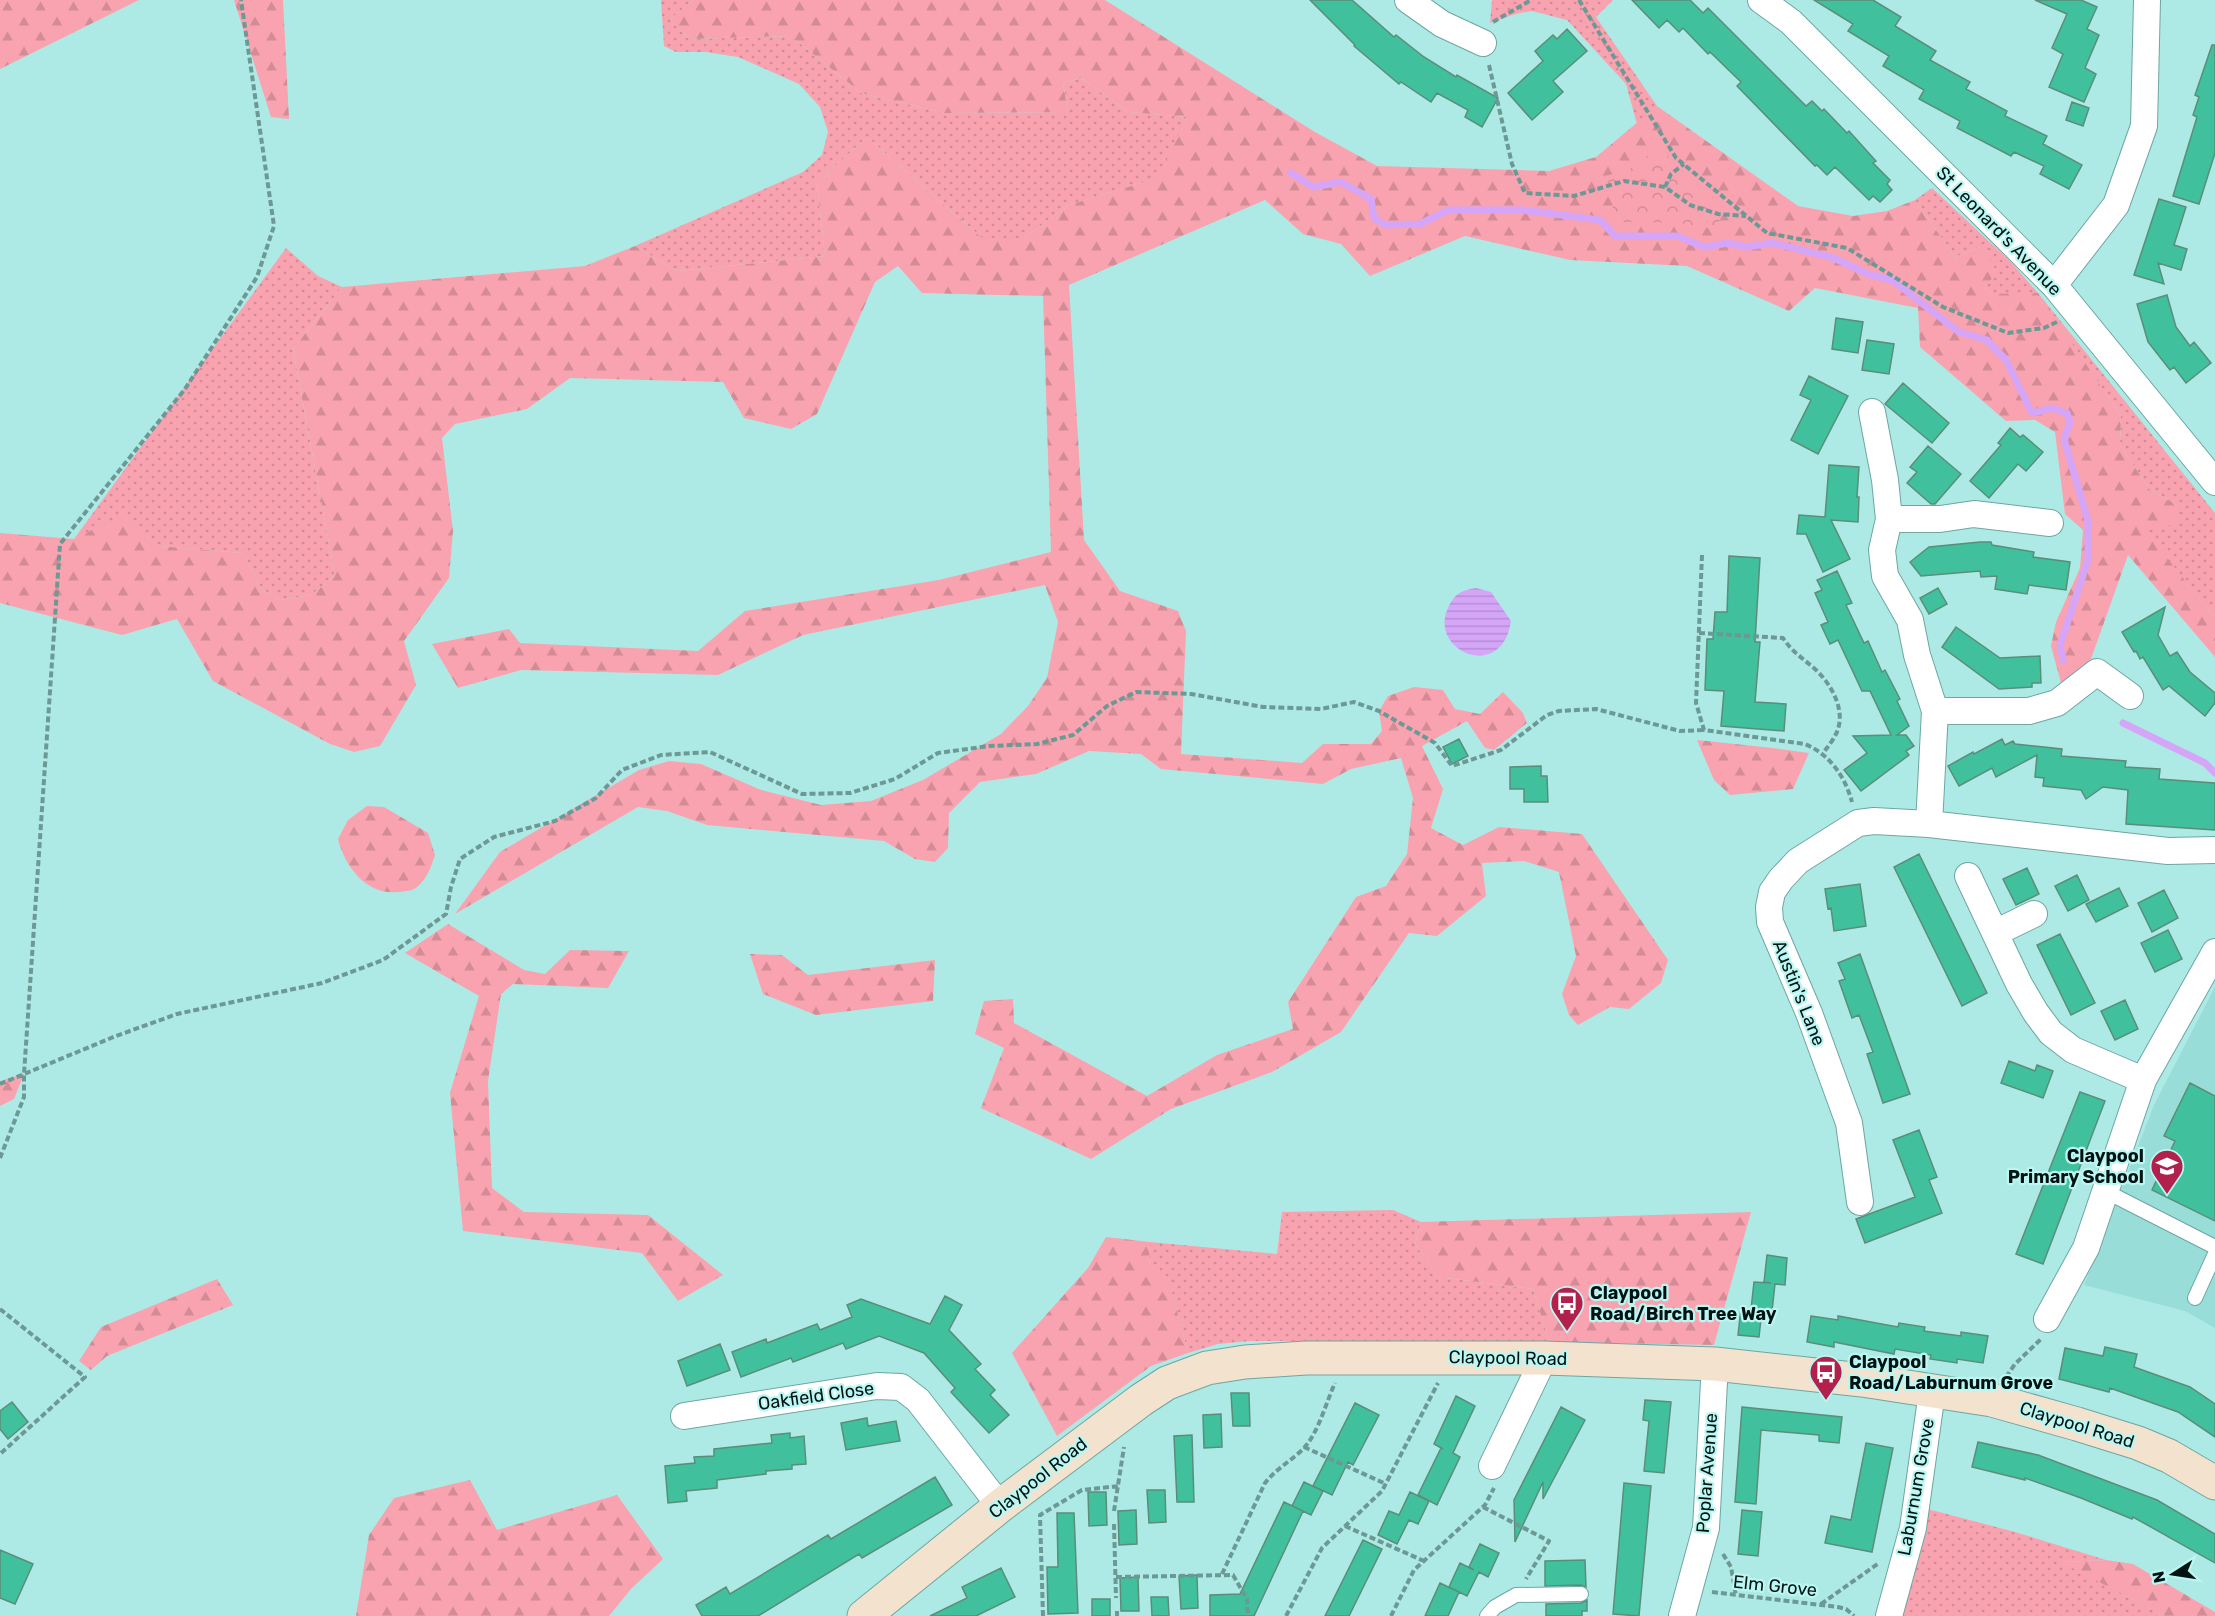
<svg xmlns="http://www.w3.org/2000/svg" width="2215" height="1616" viewBox="0 0 2215 1616" font-family="Rubik,sans-serif">
  <style>
    .built { fill: #98ddd7 }
    .grass { fill: url(#grass-dots) }
    .forest { fill: url(#forest-firs) }
    .park { fill: url(#park-crowns) }
    .water { fill: url(#water-rules) }
    .lines { fill: none; stroke-linecap: round; stroke-linejoin: round }
    .stream { stroke: #d5a5f8; stroke-width: 7 }
    .building { fill: #40c09c; stroke: #5b8d7b; stroke-width: 1.5 }
    .lane-casing { stroke: #6da6a2; stroke-width: 16 }
    .street-casing { stroke: #6da6a2; stroke-width: 28 }
    .secondary-casing { stroke: #6da6a2; stroke-width: 35 }
    .path { stroke: #6c9895; stroke-width: 4; stroke-dasharray: 6 3; stroke-linecap: butt }
    .lane { stroke: #fff; stroke-width: 14 }
    .street { stroke: #fff; stroke-width: 26 }
    .secondary { stroke: #f3e2cd; stroke-width: 33 }
    .labels { text-anchor: middle; dominant-baseline: central; stroke-width: 4.5; stroke-linejoin: round; paint-order: stroke }
    .street-label { font-size: 18px; fill: #001312; stroke: #bbf7f2 }
    .poi-label { font-size: 18px; font-weight: bold; fill: #001312; stroke: #bbf7f2; text-anchor: start }
  </style>
  <defs>
    <pattern id="grass-dots" width="8" height="8" patternUnits="userSpaceOnUse" patternTransform="scale(1.5)"><rect width="8" height="8" fill="#f8a3af"/><path d="M2 2h.1M6 6h.1" fill="none" stroke="#d38b96" stroke-width="1.8" stroke-linecap="round"/></pattern>
    <pattern id="forest-firs" width="22" height="20" patternUnits="userSpaceOnUse" patternTransform="scale(1.5)"><rect width="22" height="20" fill="#f8a3af"/><path d="M5 1l3.5 6h-7zM16 11l3.5 6h-7z" fill="#d38b96"/></pattern>
    <pattern id="park-crowns" width="20" height="18" patternUnits="userSpaceOnUse" patternTransform="scale(1.5)"><rect width="20" height="18" fill="#f8a3af"/><path d="M2 6a3 3 0 1 1 6 0M12 15a3 3 0 1 1 6 0" fill="none" stroke="#d38b96"/></pattern>
    <pattern id="water-rules" width="6" height="5" patternUnits="userSpaceOnUse" patternTransform="scale(1.5)"><rect width="6" height="5" fill="#d5a5f8"/><path d="M0 2.5h6" fill="none" stroke="#b58dd4"/></pattern>
  </defs>
  <rect width="100%" height="100%" fill="#aeeae5"/>
  <path class="built" d="M2215 987V1328L2185 1311 2084 1285 2154 1105Z"/>
  <path class="grass" d="M661 0H694L670 19 689 39 791 36 861 93 945 113 1068 112 1063 83 1081 78 1128 112 1187 117 1159 178 1069 205 1024 238H982L867 137 817 183 825 256 677 271 635 246 803 172 822 155 828 132 820 107 799 84 738 57 706 52H676L664 46Z
    M1492 0H1613L1596 17 1657 106 1637 124 1626 84 1567 20 1532 11 1515 14 1490 23Z
    M1932 188 2010 261 2038 293 2215 513V615L2208 610 2145 531 2177 505 2150 490 2120 445 2121 416 2038 294H1991L1984 287 1980 247 1955 257 1915 200Z
    M286 248 318 276 342 287 293 349 335 576 311 595 279 600 261 588 243 553 159 546 122 516 74 539Z
    M1393 1210 1421 1222 1415 1244 1438 1277 1533 1289 1549 1342 1250 1341 1218 1344 1188 1353 1168 1278 1149 1267 1150 1242 1277 1254 1282 1212Z
    M1924 1508 2015 1532 2106 1560 2062 1562 2164 1616H1896Z"/>
  <path class="forest" d="M0 0H139L0 69Z
    M234 0H283L289 119 271 117Z
    M694 0H1105L1315 132 1377 166 1549 171 1596 157 1657 106 1798 206 1853 216 1887 211 1915 200 1955 257 1980 247 1998 272 1984 287 1991 294 2038 293 2121 416 2120 445 2150 490 2177 505 2180 523 2146 531 2208 610 2215 615V657L2128 555 2091 659 2061 683 2051 646 2056 622 2080 568 2083 530 2065 514 2055 432 2035 420 2006 421 1920 347 1918 308 1815 288 1789 311 1687 266 1570 260 1465 236 1370 276 1341 244 1303 234 1265 200 1069 285 1084 540 1120 591 1178 611 1186 631 1181 754 1302 763 1323 744H1371L1382 731 1379 711 1388 696 1414 687 1443 690 1455 709 1480 714 1503 692 1523 713 1527 723 1494 750 1485 748 1467 721 1422 746 1443 789 1431 828 1463 845 1499 827 1582 834 1668 960 1661 983 1629 1009 1610 1007 1578 1025 1569 1015 1562 994 1576 956 1559 872 1524 861 1482 863 1486 896 1437 936 1409 933 1341 1032 1272 1072 1171 1109 1091 1159 981 1108 1004 1048 975 1034 984 1001 1013 999 1014 1023 1147 1096 1217 1055 1293 1029 1288 1002 1356 897 1386 886 1407 854 1413 798 1401 758 1351 769 1323 784 1161 769 1141 754 1089 751 1036 774 980 782 949 813 948 848 935 862 915 859 884 841 707 825 667 811 638 807 455 914 500 852 639 770 669 761 701 764 761 790 821 805 871 801 923 780 1001 734 1028 706 1047 678 1058 622 1045 585 803 635 718 675 521 670 458 688 432 644 509 629 520 643 698 651 745 611 939 580 1051 552 1043 296 922 293 898 266 875 282 817 414 791 429 744 418 723 382 570 378 527 409 455 424 442 438 453 531 449 578 404 641 416 685 380 746 354 752 330 744 213 681 177 619 122 635 0 603V533L74 539 122 515 159 546 243 553 261 588 279 600 311 595 335 576 293 349 342 287 585 266 635 246 677 271 825 256 817 183 867 137 982 238H1024L1069 205 1158 178 1187 117 1128 112 1081 78 1063 83 1068 112 945 113 861 93 791 36 689 39 670 19Z
    M1697 740 1773 748 1809 753 1793 789 1730 795 1714 780Z
    M367 806 384 807 428 833 435 855C431 867 427 879 417 887 413 891 406 891 399 892 367 896 345 867 338 839L348 820Z
    M448 924 524 970 545 974 570 950 629 951 608 988 513 984 501 994 488 1081 492 1188 524 1212 648 1215 723 1275 678 1301 642 1253 463 1231 450 1093 479 996 405 953Z
    M750 954 782 955 808 975 935 960 933 1001 816 1015 763 994Z
    M24 1074 14 1099 0 1106V1081Z
    M1751 1212 1714 1345 1549 1342 1533 1289 1438 1277 1415 1244 1421 1222Z
    M1106 1237 1150 1242 1149 1267 1168 1277 1188 1353 1151 1366 1057 1436 1012 1353 1088 1268Z
    M217 1279 233 1305 107 1356 91 1370 79 1361 101 1327Z
    M470 1480 497 1530 617 1495 663 1559 631 1589 609 1616H356L369 1535 394 1498Z
    M2106 1560 2133 1564 2215 1612V1616H2164L2061 1562Z"/>
  <path class="park" d="M1660 145 1671 160 1726 209 1715 229 1680 223 1616 222 1606 176 1632 168Z"/>
  <path class="water" d="M1476 588 1491 592 1511 621C1502 683 1428 651 1448 608 1454 594 1462 590 1476 588Z"/>
  <g class="lines">
    <path class="stream" d="M1291 173 1313 187 1341 182 1371 199 1374 218 1385 225 1420 224 1448 210H1523L1600 220 1615 236H1677L1704 247 1728 243 1747 247 1772 243 1834 258 1868 274 1892 280 1959 332 1987 340 2006 360 2032 413 2052 408 2067 413 2070 422 2064 439 2088 521V560L2060 645 2063 660
      M2123 723 2205 763 2215 773"/>
  </g>
  <path class="building" d="M1310 0H1352L1394 37 1396 35 1424 57 1456 77 1457 75 1498 98 1482 127 1465 117 1468 110 1437 93 1431 102 1401 82 1399 84 1354 46 1355 45Z
    M1632 0H1690L1703 13 1708 8 1806 106 1812 101 1822 111 1824 109 1847 133 1849 131 1876 161 1873 163 1890 180 1887 184 1892 190 1880 202 1873 196 1869 200 1835 167 1827 175 1817 165 1815 166 1737 86 1741 82 1710 52 1708 54 1683 28 1679 32 1667 20 1659 28Z
    M1814 0H1873L1901 17 1895 26 1936 51 1930 60 1970 82 1966 89 2007 111 2005 116 2047 136 2043 144 2082 165 2069 189 2040 174 2044 166 2014 152 2011 156 1957 128 1960 121 1919 99 1924 90 1883 66 1889 56 1848 31 1853 24Z
    M2035 0H2081L2097 7 2087 29 2099 35 2085 68 2096 74 2084 102 2049 87 2063 54 2052 48 2067 14Z
    M1567 29 1587 51 1553 81 1563 92 1532 120 1508 93 1543 61 1535 51 1553 35 1557 39Z
    M2212 45H2215V153L2199 204 2173 196 2197 117 2193 115 2199 97 2195 95Z
    M2072 102 2089 108 2083 126 2066 120Z
    M2159 199 2186 207 2174 245 2187 249 2181 270 2158 263 2164 284 2134 275Z
    M2167 295 2176 327 2190 346 2194 342 2211 363 2186 383 2174 367 2170 370 2148 342 2137 304Z
    M1836 318 1863 322 1858 353 1832 349Z
    M1867 340 1894 344 1889 374 1862 370Z
    M1809 376 1848 396 1818 454 1791 440 1811 400 1800 395Z
    M1903 383 1949 423 1932 443 1885 404Z
    M2010 428 2020 437 2023 435 2043 452 2026 471 2018 464 1989 498 1970 481 2001 445 1998 443Z
    M1928 446 1961 474 1935 504H1931L1907 483 1917 472 1910 467Z
    M1829 465 1859 467 1857 497H1859L1858 522 1831 520 1850 559 1823 572 1806 534H1797L1799 515 1825 517Z
    M1980 542H1991L1992 545 2034 552 2033 557 2070 562 2066 590 2029 585 2027 594 1995 589 1997 576 1981 577 1980 571 1921 576 1910 562 1929 547Z
    M1729 556 1760 558 1755 642H1760L1755 702 1786 704 1784 731 1721 726 1724 691 1705 690 1707 639H1713L1715 612H1727Z
    M1837 571 1852 603 1846 605 1864 643 1868 641 1882 672 1885 670 1900 699 1897 701 1909 726 1897 735H1906L1914 746 1906 751 1909 755 1861 791 1844 770 1867 753 1853 736 1891 735 1870 691H1862L1838 640 1830 644 1821 625 1828 622 1815 593 1822 590 1817 580Z
    M1938 588 1947 604 1929 614 1920 598Z
    M2165 607 2158 635 2170 656 2177 652 2190 672 2215 693V703L2205 716 2169 686 2163 690 2143 657 2140 659 2136 651 2134 652 2122 632Z
    M1956 627 2000 658 2040 656 2041 683H2032V687L1999 689 1942 647Z
    M1459 739 1468 756 1452 764 1443 747Z
    M2002 739 2005 745 2013 741 2015 744 2062 749 2061 756 2126 761 2125 767 2160 769 2159 779 2215 783V830L2126 824 2128 790 2103 787 2086 799 2081 790 2043 786 2044 778 2035 777 2037 755 1996 777 1992 768 1959 786 1948 766 1973 752 1974 754Z
    M1541 766V776H1547L1548 802H1524V789H1510V767Z
    M1919 854 1987 993 1962 1006 1894 867Z
    M2027 868 2039 894 2016 905 2003 879Z
    M2077 875 2089 900 2068 911 2055 886Z
    M1860 884 1866 926 1834 931 1831 908 1828 909 1825 889Z
    M2119 888 2128 906 2096 922 2086 904Z
    M2164 890 2178 918 2152 932 2138 903Z
    M2168 930 2182 959 2155 972 2141 943Z
    M2060 934 2095 1003 2071 1015 2037 945Z
    M1860 954 1910 1094 1883 1103 1867 1054 1873 1052 1859 1015 1852 1018 1839 981 1845 979 1838 963Z
    M2125 1000 2138 1029 2115 1040 2101 1011Z
    M2009 1061 2035 1071 2037 1065 2053 1071 2043 1098 2001 1083Z
    M2190 1083 2215 1096V1221L2152 1190 2175 1141 2164 1136Z
    M2080 1092 2105 1101 2043 1264 2016 1254Z
    M1919 1130 1937 1177 1929 1180 1942 1213 1865 1243 1856 1219 1915 1197 1893 1140Z
    M1767 1255 1787 1258 1785 1285 1775 1284 1772 1311 1762 1310 1759 1337 1738 1335 1741 1308 1751 1309 1754 1282 1771 1283 1764 1282Z
    M945 1296 962 1305 949 1330 981 1364 975 1369 995 1390 990 1395 1009 1415 989 1433 951 1392 955 1388 924 1353 879 1336 846 1349 843 1343 793 1362 791 1358 741 1377 732 1352 766 1339 767 1343 817 1324 820 1330 852 1317 847 1305 861 1299 930 1324Z
    M1811 1316 1838 1320V1316L1898 1327 1899 1323 1925 1327 1924 1331 1961 1336V1332L1988 1336 1983 1363 1957 1359V1363L1930 1359 1931 1355 1895 1349 1894 1354 1834 1342V1347L1807 1342Z
    M720 1344 730 1370 687 1386 678 1361Z
    M2105 1347 2137 1354 2134 1367 2190 1387 2215 1404V1437L2178 1412 2110 1388 2109 1392 2059 1379 2065 1348 2103 1356Z
    M1231 1393H1249L1250 1426H1233Z
    M1456 1396 1475 1406 1453 1453 1460 1457 1437 1505 1418 1495 1441 1448 1443 1449 1434 1444Z
    M1645 1400 1671 1402 1664 1473 1644 1471 1649 1421 1643 1420Z
    M12 1402 28 1422 8 1439 0 1429V1411Z
    M1355 1403 1379 1415 1353 1465 1348 1462 1332 1495 1313 1486Z
    M1561 1407 1585 1420 1543 1499V1482L1515 1542 1514 1500Z
    M1742 1407 1842 1417 1839 1443 1819 1441V1435L1761 1430 1756 1504 1735 1502Z
    M1221 1414 1222 1447 1204 1448 1203 1415Z
    M867 1418 868 1426 896 1421 900 1441 846 1450 841 1423Z
    M790 1433V1438L804 1436 806 1464 792 1465V1469L766 1471V1474L717 1480V1488L686 1491 687 1501 668 1503 665 1466 695 1463 694 1457 714 1456V1449L772 1443 771 1435Z
    M1192 1435 1194 1502H1177L1174 1436Z
    M1978 1442 2038 1455 2157 1500 2215 1534V1563L2133 1517 2132 1519 2081 1498 2025 1478V1480L1972 1467Z
    M1866 1443 1893 1448 1872 1552 1825 1543 1831 1516 1851 1520Z
    M935 1477 952 1505 862 1558 859 1554 758 1616H702L696 1605 726 1587 730 1594 828 1535 831 1539Z
    M1304 1482 1323 1491 1311 1515 1292 1506Z
    M1624 1483 1651 1486 1639 1616 1613 1614Z
    M1147 1490H1165L1166 1522 1149 1523Z
    M1088 1492H1106L1107 1525 1089 1526Z
    M1410 1492 1429 1501 1418 1524 1409 1520 1397 1544 1378 1535 1389 1511 1399 1515Z
    M1284 1502 1303 1511 1254 1616H1210V1595L1240 1594Z
    M1136 1510 1137 1544 1119 1545 1118 1511Z
    M1742 1510 1762 1512 1758 1556 1738 1554Z
    M1057 1513H1074L1078 1613 1048 1614 1047 1567H1058Z
    M1363 1540 1382 1549 1349 1616H1325Z
    M1480 1544 1499 1553 1488 1577 1479 1572 1467 1596 1449 1587 1460 1563 1474 1570 1469 1567Z
    M0 1550 33 1564 15 1604 0 1598Z
    M1585 1560 1586 1587 1581 1585 1545 1586V1561Z
    M1001 1568 1015 1597 976 1616H930L967 1598 962 1587Z
    M1197 1575 1198 1608 1181 1609 1179 1576Z
    M1138 1577 1139 1611H1121L1120 1578Z
    M1440 1583 1459 1592 1448 1616H1425Z
    M1151 1597H1168L1169 1616H1152Z
    M1092 1599H1110V1616H1092Z
    M1587 1600V1611H1582V1616H1546V1604L1581 1603Z"/>
  <g class="lines">
    <defs>
      <path id="lane" d="M2105 1191 2215 1247
        M2195 1298 2215 1254
        M1487 1616 1495 1607 1516 1595 1581 1594"/>
      <path id="street" d="M1408 0 1442 24 1483 43
        M1761 0 1791 22 2054 285 2215 482
        M2054 285 2116 205 2144 126 2147 0
        M1872 412 1885 480 1889 519 1882 550 1885 576 1910 620 1917 655 1935 711 1929 824
        M1889 519H1940L1974 514 2050 523
        M1935 711H2029L2057 703 2097 672 2130 696
        M1968 876 2019 984 2036 1013 2051 1033 2073 1050 2143 1080
        M1995 933 2034 914
        M1860 1202 1849 1123 1809 1013 1770 922 1769 907 1772 892 1781 879 1798 861 1858 823 1874 821 1929 824 2168 851 2215 850
        M2047 1319 2086 1248 2143 1080 2215 952
        M684 1416 877 1386 901 1387 918 1400 1000 1506
        M1492 1466 1544 1358
        M1682 1616 1706 1528 1715 1364
        M1889 1616 1913 1528 1932 1392"/>
      <path id="secondary" d="M864 1616 1000 1506 1141 1400 1167 1383 1207 1368 1245 1362 1306 1358H1544L1715 1364 1862 1380 1992 1400 2077 1424 2138 1443 2169 1456 2215 1483"/>
    </defs>
    <use href="#lane" class="lane-casing"/>
    <use href="#street" class="street-casing"/>
    <use href="#secondary" class="secondary-casing"/>
    <path class="path" d="M1579 0 1676 158 1767 233 1847 248 1943 307 2008 333 2044 328 2057 322
      M1493 22 1531 0
      M1489 65 1512 164 1525 193 1574 196 1624 181 1665 187 1690 205 1718 214 1746 216
      M1665 187 1671 174 1684 164
      M1702 555 1696 703 1704 730 1805 744C1829 754 1845 776 1852 802
      M1699 633 1783 638C1792 652 1804 659 1816 670 1832 685 1847 712 1836 734 1833 740 1828 747 1823 753
      M0 1084 116 1036 177 1014 322 983 383 960 446 914 451 887 460 859 494 837 555 821 596 798 622 770 661 755 710 752 802 794 850 793 895 779 938 753 989 746 1037 744 1073 735 1107 706 1136 692 1191 694 1263 707 1321 709 1354 702 1379 711 1435 743 1452 766 1501 750 1547 715 1559 711 1596 709 1680 731 1704 730
      M0 1158 24 1097V1074L60 544 185 389 257 277 274 226 241 0
      M0 1309 85 1377 0 1454
      M2006 1377 2015 1364 2041 1339
      M1304 1447 1386 1484
      M1483 1507 1549 1541 1526 1579
      M1114 1511 1124 1447
      M1114 1524 1116 1598
      M1345 1526 1424 1561
      M1723 1554 1731 1567 1736 1596
      M1222 1574 1265 1483C1275 1470 1289 1462 1301 1451 1318 1435 1325 1405 1335 1383
      M1116 1577 1233 1575 1247 1599 1248 1616
      M1712 1592 1838 1607 1846 1609 1854 1616
      M1821 1604 1879 1563
      M1117 1611V1616
      M1043 1616 1040 1515 1082 1490 1119 1486
      M1286 1616 1322 1548 1382 1491 1438 1383
      M1391 1616 1414 1570 1485 1505 1494 1488"/>
    <use href="#lane" class="lane"/>
    <use href="#street" class="street"/>
    <use href="#secondary" class="secondary"/>
  </g>
  <defs>
    <symbol id="school-pin" viewBox="-11 -11 22 30"><path d="M0 17L-7.5 6A9.5 9.5 0 1 1 7.5 6Z" fill="#b2204c" stroke="#bbf7f2"/><path d="M0-5L7-2L0 1L-7-2ZM-4 1L0 2.5L4 1V4Q0 6-4 4Z" fill="#fff"/></symbol>
    <symbol id="bus-pin" viewBox="-11 -11 22 30"><path d="M0 17L-7.5 6A9.5 9.5 0 1 1 7.5 6Z" fill="#b2204c" stroke="#bbf7f2"/><path d="M-5-6H5V4H4V6H2V4H-2V6H-4V4H-5ZM-3.5-4V0h7V-4ZM-3.5 1.2v1.5H-2V1.2ZM2 1.2v1.5H3.5V1.2Z" fill="#fff"/></symbol>
  </defs>
  <g fill-rule="evenodd">
    <use href="#school-pin" x="2148" y="1147" width="38" height="52"/>
    <use href="#bus-pin" x="1548" y="1284" width="38" height="52"/>
    <use href="#bus-pin" x="1807" y="1353" width="38" height="52"/>
  </g>
  <g class="labels">
    <g class="street-label">
      <text transform="translate(1999 231) rotate(46)">St Leonard's Avenue</text>
      <text transform="translate(1799 993) rotate(68)">Austin's Lane</text>
      <text transform="translate(1508 1358) rotate(1)">Claypool Road</text>
      <text transform="translate(816 1396) rotate(-8)">Oakfield Close</text>
      <text transform="translate(2077 1425) rotate(17)">Claypool Road</text>
      <text transform="translate(1707 1473) rotate(-86)">Poplar Avenue</text>
      <text transform="translate(1038 1478) rotate(-38)">Claypool Road</text>
      <text transform="translate(1916 1487) rotate(-80)">Laburnum Grove</text>
      <text transform="translate(1775 1586) rotate(6)">Elm Grove</text>
    </g>
    <g class="poi-label">
      <text x="2144" y="1156" text-anchor="end">Claypool<tspan x="2144" dy="21">Primary School</tspan></text>
      <text x="1590" y="1293">Claypool<tspan x="1590" dy="21">Road/Birch Tree Way</tspan></text>
      <text x="1849" y="1362">Claypool<tspan x="1849" dy="21">Road/Laburnum Grove</tspan></text>
    </g>
  </g>
  <g transform="translate(2173 1574) rotate(258)" stroke="#bbf7f2" stroke-width="4.5" paint-order="stroke">
  <path d="M0-4.5L10 22L0 15L-10 22Z" fill="#001312"/>
  <text y="-9" font-size="16" font-weight="bold" text-anchor="middle" fill="#001312">N</text>
  </g>
</svg>
